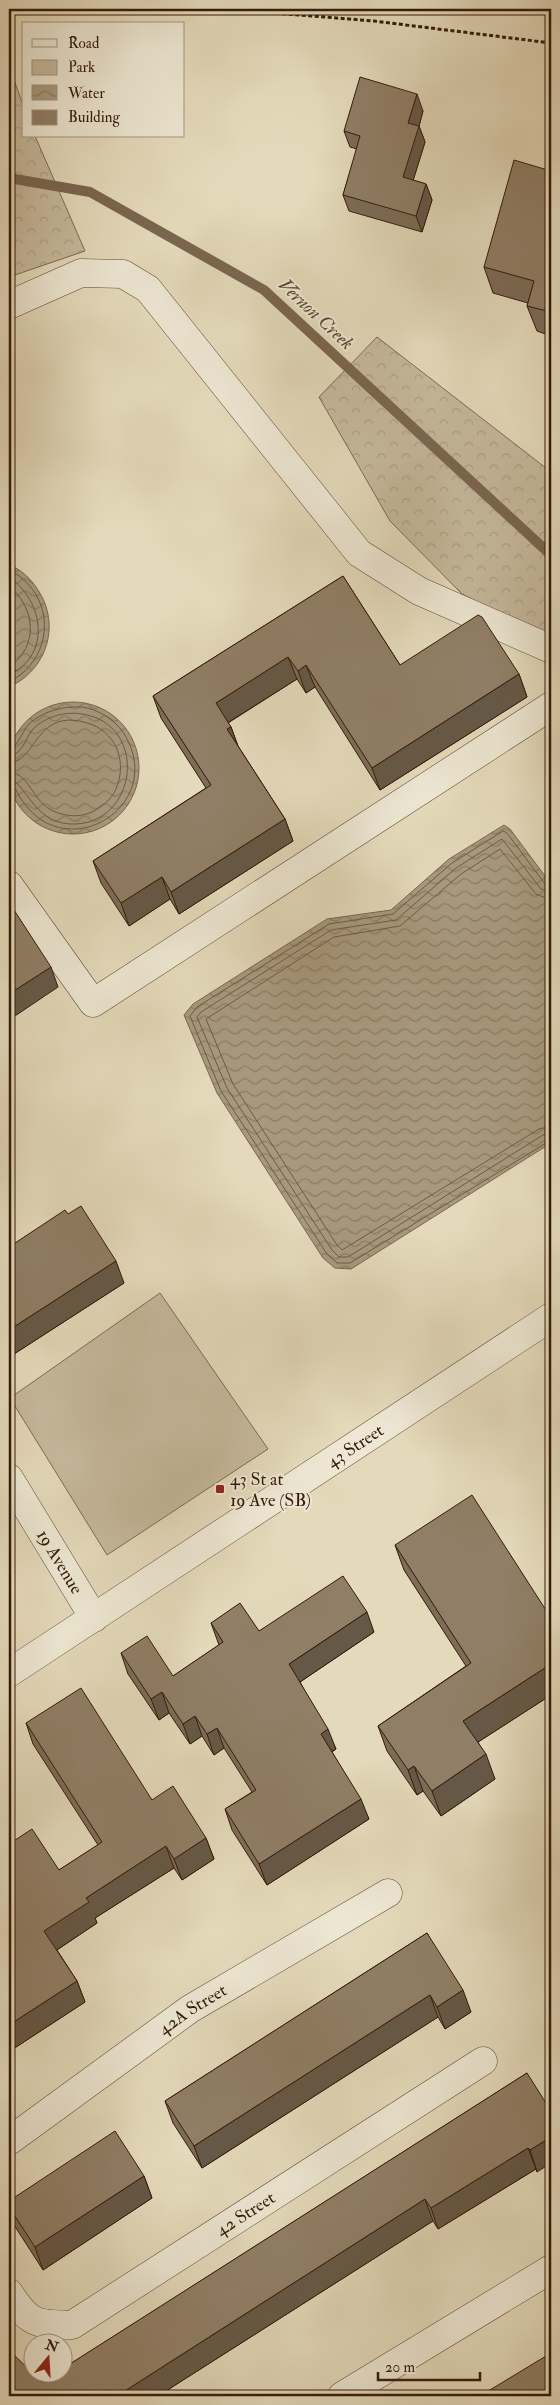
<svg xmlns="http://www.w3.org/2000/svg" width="560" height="2405" viewBox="0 0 560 2405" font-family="'IM FELL Double Pica',serif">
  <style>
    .forest { fill: url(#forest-crowns); stroke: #7d6a53 }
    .park { fill: #c6b99d; stroke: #7d6a53 }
    .water { fill: url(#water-waves); stroke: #7a664f }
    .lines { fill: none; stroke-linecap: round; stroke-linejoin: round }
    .shore { stroke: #6e5a44; stroke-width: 1 }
    .stream { stroke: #7a664f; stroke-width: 10 }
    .minor-casing { stroke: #604a36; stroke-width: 29 }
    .path { stroke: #341a09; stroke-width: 3; stroke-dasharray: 4 2.5; stroke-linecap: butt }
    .minor { stroke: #ede7d3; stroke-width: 28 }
    .wall { fill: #7c6c58; stroke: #341a09 }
    .shaded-wall { fill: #655847; stroke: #341a09 }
    .building { fill: #907e66; stroke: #341a09 }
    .poi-dot { fill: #8f2418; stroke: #ede7d3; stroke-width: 2 }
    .labels { text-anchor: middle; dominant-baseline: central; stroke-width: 4; stroke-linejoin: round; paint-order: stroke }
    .street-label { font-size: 18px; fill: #341a09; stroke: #ede7d3 }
    .poi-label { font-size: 18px; fill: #341a09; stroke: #ede7d3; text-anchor: start }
    .water-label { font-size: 19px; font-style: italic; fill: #5d4632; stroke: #ede7d3 }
  </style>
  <defs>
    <pattern id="forest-crowns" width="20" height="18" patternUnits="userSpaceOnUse" patternTransform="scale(1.25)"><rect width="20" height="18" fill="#c6b99d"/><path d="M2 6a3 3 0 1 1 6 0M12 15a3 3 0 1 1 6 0" fill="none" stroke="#ab9e86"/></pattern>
    <pattern id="water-waves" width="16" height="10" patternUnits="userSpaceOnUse" patternTransform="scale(1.25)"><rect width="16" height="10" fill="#a8997e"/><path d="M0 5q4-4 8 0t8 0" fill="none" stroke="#8a7c65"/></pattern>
  </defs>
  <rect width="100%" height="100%" fill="#e4dabb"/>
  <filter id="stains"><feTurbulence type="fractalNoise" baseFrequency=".004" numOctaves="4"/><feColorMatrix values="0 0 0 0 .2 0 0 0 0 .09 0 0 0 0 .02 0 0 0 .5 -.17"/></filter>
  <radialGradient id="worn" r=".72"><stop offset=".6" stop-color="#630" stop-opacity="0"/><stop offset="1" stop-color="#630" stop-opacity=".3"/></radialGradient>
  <path class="forest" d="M9 75 13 77 24 108V136H35L85 251 9 277Z
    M377 337 551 472V640L462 594 390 521 319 397Z"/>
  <path class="park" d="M160 1293 268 1449 107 1555 10 1398Z"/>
  <path class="water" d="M9 565C21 569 31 579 38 590 61 625 47 670 9 687Z
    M7 768a66 66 0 1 1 132 0a66 66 0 1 1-132 0Z
    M504 825 510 829 551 884V1143L351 1269 335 1268 323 1258 217 1093 184 1015 193 1004 327 919 391 910 449 859Z"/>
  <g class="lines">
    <path class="shore" d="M9 570C19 574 29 584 35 593 55 625 42 666 9 682
      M9 577C44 601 52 655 9 675
      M9 586C35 607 40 646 9 667
      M9 749C18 748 22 731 29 724 43 711 63 706 82 707 97 709 114 719 123 732 172 808 56 875 15 788L9 786
      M9 756C23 755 25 738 33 729 45 717 65 711 82 714 150 724 138 827 70 824 32 822 25 780 9 779
      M9 763C38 762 35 703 93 725 104 729 115 741 118 752 122 764 121 777 116 789 111 800 103 806 92 812 83 816 72 817 62 814 31 807 32 773 9 772
      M551 886 545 884 507 833 503 831 452 863 393 914 329 924 197 1007 190 1016 221 1091 327 1254 337 1263H350L551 1140
      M551 892 541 889 502 839 456 868 396 920 331 930 201 1012 197 1017 227 1088 332 1250 339 1257H348L543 1135 551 1133
      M551 900 536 894 500 849 461 874 400 926 334 937 206 1019 233 1084 337 1245 342 1250 539 1129 551 1126"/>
    <path class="stream" d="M9 178 90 192 264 290 551 555"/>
    <defs>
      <g id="minor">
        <path d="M9 305 81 273 123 274 148 289 359 553 419 591 551 649"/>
        <path d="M9 885 93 1003 551 706"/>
        <path id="s1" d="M9 1478 94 1618"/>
        <path id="s2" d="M9 1673 551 1317"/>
        <path id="s3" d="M9 2141 190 2009 388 1893"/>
        <path id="s4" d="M9 2293C30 2325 36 2324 72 2325L483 2061"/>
        <path d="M342 2396 551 2269"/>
      </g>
    </defs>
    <use href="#minor" class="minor-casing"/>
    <path class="path" d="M224 9 374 21 551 43"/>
    <use href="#minor" class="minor"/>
  </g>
  <path class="wall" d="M423 111 419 126 425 142 413 180 426 184 432 200 422 232 349 211 343 195 357 149 350 147 344 131Z
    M551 171V336L537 331 527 306 528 303 493 293 484 267Z
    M343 576 400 665 519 674 527 697 380 790 315 687 306 693 297 679 228 723 231 727 238 746 285 819 293 841 179 914 170 899 129 926 101 883 93 861 206 788 161 718 153 696Z
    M68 1214 124 1283 14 1354 9 1345V1247Z
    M395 1545 551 1618V1695L478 1742 495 1779 441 1816 423 1791 417 1795 387 1751 378 1726 466 1666 404 1570Z
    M211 1623 259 1631 374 1632 300 1682 336 1749 332 1752 369 1819 267 1885 232 1830 225 1809 252 1792 224 1748 214 1755 202 1736 190 1744 169 1713 159 1720 128 1674 121 1653 173 1676 219 1645Z
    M26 1723 152 1800 206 1838 214 1859 182 1880 174 1868 95 1918 97 1923 57 1950 77 1981 85 2002 13 2049 9 2042V1844L59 1870 98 1845 33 1744Z
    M427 1933 471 2012 445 2029 438 2017 202 2168 173 2123 165 2101Z
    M527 2073 537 2172 536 2169 438 2229 433 2221 158 2396H9L42 2382Z
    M144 2176 152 2198 43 2270 14 2225 9 2211V2201Z"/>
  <path class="shaded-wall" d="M417 94 423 111 419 126 425 142 409 194 403 177 408 123Z
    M426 184 432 200 422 232 416 216Z
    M288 657 297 679 224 725 216 703Z
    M306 665 315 687 306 693 298 671Z
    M519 674 527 697 380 790 372 768Z
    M231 727 239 749 227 729Z
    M285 819 293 841 179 914 171 892Z
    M162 877 170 899 129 926 121 903Z
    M51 967 58 987 9 1020V994Z
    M116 1261 124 1283 14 1354 9 1338V1330Z
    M9 1556 15 1573 9 1577Z
    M367 1612 374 1632 297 1684 289 1664Z
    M551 1664V1695L472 1746 463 1721Z
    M162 1692 169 1713 159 1720 151 1699Z
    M195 1716 202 1736 190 1744 183 1724Z
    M217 1728 224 1748 214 1755 207 1734Z
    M328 1729 336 1749 328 1754 321 1734Z
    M486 1754 495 1779 441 1816 432 1791Z
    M414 1766 423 1791 417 1795 408 1770Z
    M361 1799 369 1819 267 1885 259 1864Z
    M206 1838 214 1859 182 1880 174 1859Z
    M166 1846 174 1868 95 1918 97 1923 52 1953 44 1931 86 1898Z
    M77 1981 85 2002 13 2049 9 2037V2025Z
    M463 1990 471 2012 445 2029 437 2007Z
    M430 1995 438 2017 202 2168 194 2146Z
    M551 2137V2163L537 2172 530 2150Z
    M528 2148 536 2169 438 2229 431 2208Z
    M144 2176 152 2198 43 2270 35 2247Z
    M425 2199 433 2221 158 2396H117Z"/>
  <path class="building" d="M360 77 417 94 408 123 419 126 403 177 426 184 416 216 343 195 360 136 344 131Z
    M514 160 551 171V312L527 306 534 281 484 267Z
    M343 576 400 665 478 615 482 617 519 674 372 768 306 665 298 671 288 657 216 703 231 727 227 729 285 819 171 892 162 877 121 903 93 861 211 785 153 696Z
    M14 910 51 967 9 994V913Z
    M81 1206 116 1261 9 1330V1247L65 1210 68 1214Z
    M472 1495 551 1618V1664L463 1721 486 1754 432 1791 414 1766 408 1770 378 1726 471 1663 395 1545Z
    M343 1576 367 1612 289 1664 328 1729 321 1734 361 1799 259 1864 225 1809 256 1790 217 1728 207 1734 195 1716 183 1724 162 1692 151 1699 121 1653 147 1636 173 1676 223 1642 211 1623 240 1603 259 1631Z
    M81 1688 152 1800 173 1786 206 1838 174 1859 166 1846 86 1898 89 1902 44 1931 77 1981 9 2025V1901L12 1899 9 1893V1844L32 1829 59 1870 102 1842 26 1723Z
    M427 1933 463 1990 437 2007 430 1995 194 2146 165 2101Z
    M527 2073 551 2111V2137L530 2150 528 2148 431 2208 425 2199 117 2396H9V2354L11 2352 42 2382 57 2372H62V2369Z
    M115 2131 144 2176 35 2247 9 2207V2201Z
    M551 2353V2396H480Z"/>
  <rect class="poi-dot" x="215" y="1484" width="10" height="10" rx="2.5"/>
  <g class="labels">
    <g class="street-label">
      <text stroke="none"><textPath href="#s2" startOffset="414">43 Street</textPath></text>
      <text stroke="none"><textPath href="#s1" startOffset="98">19 Avenue</textPath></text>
      <text stroke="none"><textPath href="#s3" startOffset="226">42A Street</textPath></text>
      <text stroke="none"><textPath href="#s4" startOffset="282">42 Street</textPath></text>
    </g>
    <g class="poi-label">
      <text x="230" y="1479">43 St at<tspan x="230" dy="21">19 Ave (SB)</tspan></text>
    </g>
    <g class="water-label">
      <text transform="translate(316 314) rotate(43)">Vernon Creek</text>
    </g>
  </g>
  <rect width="560" height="2405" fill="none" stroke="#e4dabb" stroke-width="30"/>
  <rect x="10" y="10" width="540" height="2385" fill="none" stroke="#341a09" stroke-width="2.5"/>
  <rect x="15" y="15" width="530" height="2375" fill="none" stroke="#341a09"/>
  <rect x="22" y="22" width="162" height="115" fill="#ede7d3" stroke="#a39582"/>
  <rect x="32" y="39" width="25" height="8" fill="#ede7d3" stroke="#a39582"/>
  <text x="68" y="48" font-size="15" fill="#341a09">Road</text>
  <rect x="32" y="60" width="25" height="15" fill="#c6b99d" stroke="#a39582"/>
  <text x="68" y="72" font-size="15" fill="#341a09">Park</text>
  <rect x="32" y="85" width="25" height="15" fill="url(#water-waves)" stroke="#a39582"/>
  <text x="68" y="98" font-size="15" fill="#341a09">Water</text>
  <rect x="32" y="110" width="25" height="15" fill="#907e66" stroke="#a39582"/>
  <text x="68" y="122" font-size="15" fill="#341a09">Building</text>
  <g transform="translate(48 2358) rotate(18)"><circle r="24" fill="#ede7d3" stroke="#a39582"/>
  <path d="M0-4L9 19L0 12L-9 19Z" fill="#8f2418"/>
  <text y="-8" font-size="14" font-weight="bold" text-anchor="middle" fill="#341a09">N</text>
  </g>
  <path d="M378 2372v8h102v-8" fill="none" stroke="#341a09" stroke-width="2.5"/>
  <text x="385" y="2372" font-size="15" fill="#341a09" stroke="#ede7d3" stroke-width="4" paint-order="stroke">20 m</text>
  <rect width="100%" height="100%" filter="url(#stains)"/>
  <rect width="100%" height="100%" fill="url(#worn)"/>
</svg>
